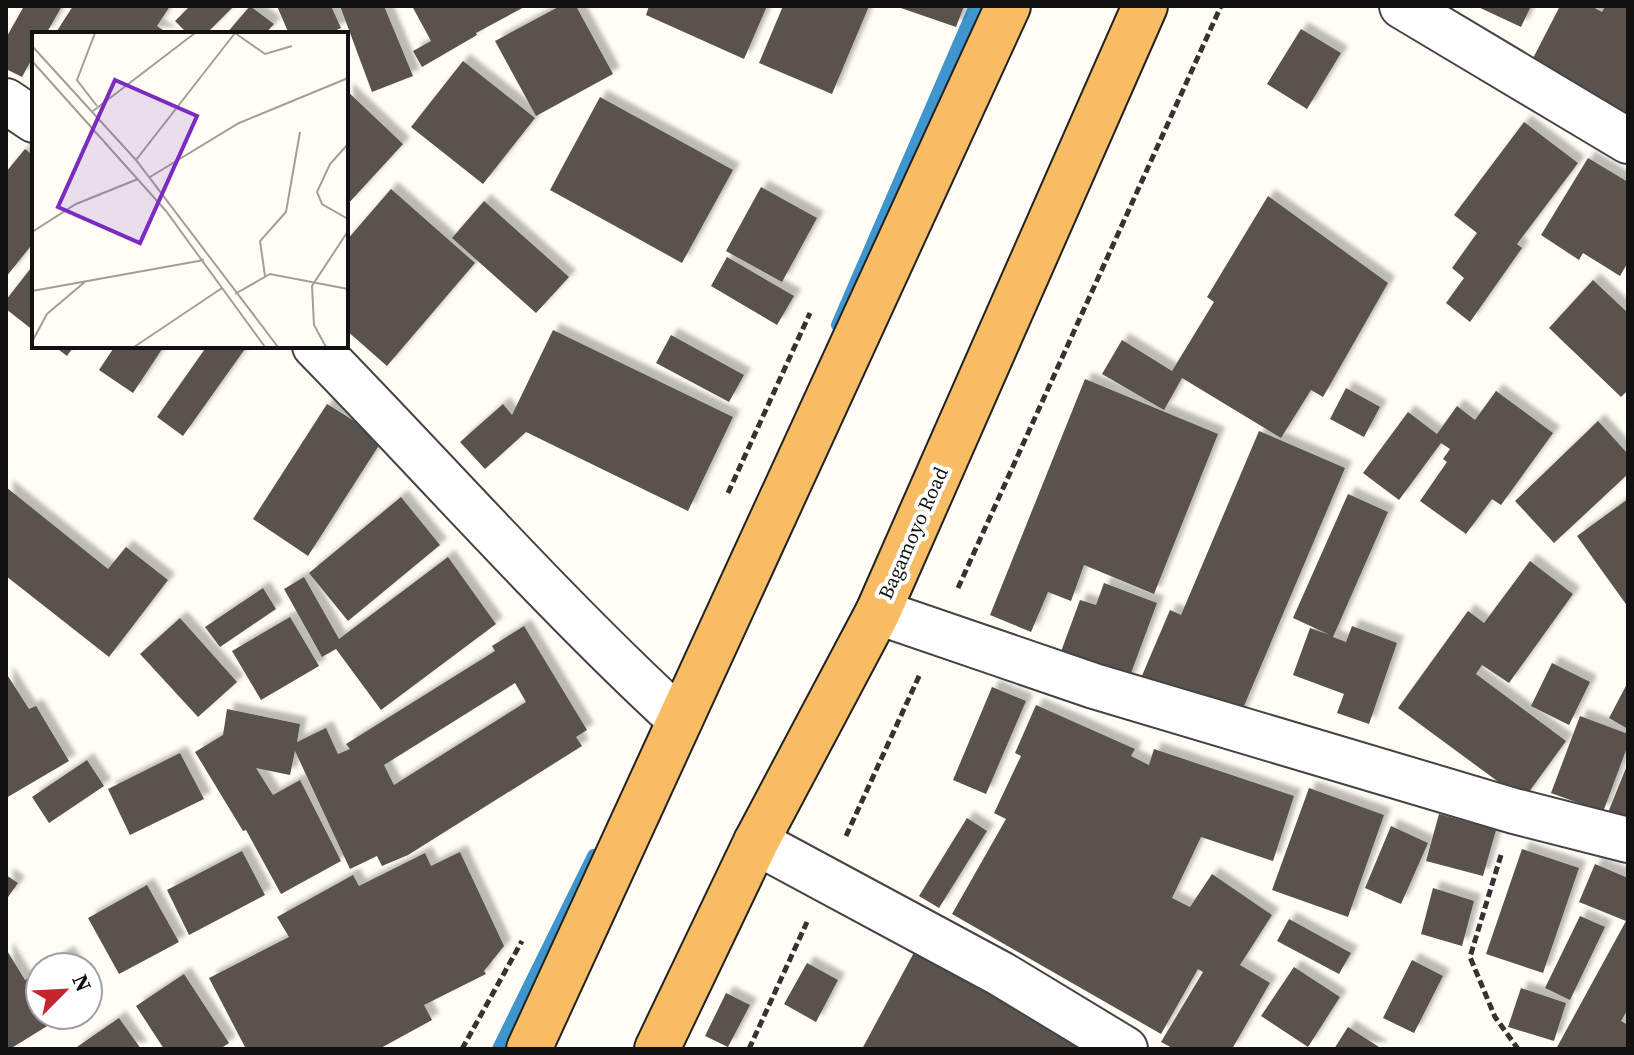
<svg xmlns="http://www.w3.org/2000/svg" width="1634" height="1055" viewBox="0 0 1634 1055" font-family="'Source Serif 4',serif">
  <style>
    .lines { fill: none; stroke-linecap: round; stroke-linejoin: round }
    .stream { stroke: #3f96cf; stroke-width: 14 }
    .building { fill: #5a524d; fill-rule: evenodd; filter: url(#shadow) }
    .minor-casing { stroke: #444; stroke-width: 48 }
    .trunk-casing { stroke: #222; stroke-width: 48 }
    .path { stroke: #333; stroke-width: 5; stroke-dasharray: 8 4; stroke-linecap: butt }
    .minor { stroke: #fff; stroke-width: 44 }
    .trunk { stroke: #f7bc64; stroke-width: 44 }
    .labels { text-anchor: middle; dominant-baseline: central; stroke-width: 8; stroke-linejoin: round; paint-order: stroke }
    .street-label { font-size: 20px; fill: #111; stroke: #fff }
    .inset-road { fill: none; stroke: #a09f9a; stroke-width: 2 }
    .view { fill: #7b2cbf; fill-opacity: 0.15; stroke: #7b2cbf; stroke-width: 4 }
    .inset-edge { fill: none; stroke: #111; stroke-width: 4 }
  </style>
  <defs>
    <filter id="shadow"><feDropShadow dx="7" dy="-7" stdDeviation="2" flood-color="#0004"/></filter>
  </defs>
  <rect width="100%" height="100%" fill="#fffdf5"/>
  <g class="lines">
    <path class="stream" d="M838 325 976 6
      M499 1049 594 856"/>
  </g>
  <path class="building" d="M24 6H62L46 34H34V55L22 77 6 69V38Z
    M73 6H170L157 26 169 34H55Z
    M190 6H234L206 34H188L175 21Z
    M250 6 274 24 265 34H226Z
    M277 6H331L341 28 328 34H289Z
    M340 6H384L413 76 372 92Z
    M412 6H526L476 33 477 35 422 67 413 51 431 41Z
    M560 6H576L613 74 536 116 495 41Z
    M649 6H767L744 59 646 15Z
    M783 6H869L832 94 759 63Z
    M895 6H964L956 27Z
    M1476 6H1531L1521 27Z
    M1560 6H1591L1602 12 1605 6H1628V117L1530 64Z
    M1301 29 1341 53 1307 109 1267 84Z
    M463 61 535 118 483 184 411 127Z
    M346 90 403 144 346 206Z
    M600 97 733 170 682 263 550 190Z
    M1524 122 1578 163 1517 244 1522 248 1470 322 1446 303 1464 278 1452 268 1477 233 1454 215Z
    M25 149 34 156V242L6 277V172Z
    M1588 158 1628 182 1626 186 1628 187V262L1620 276 1583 253 1579 260 1541 235Z
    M761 187 817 218 782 282 726 251Z
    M391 189 475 263 387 366 346 330V241Z
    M1268 196 1388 283 1323 397 1311 390 1281 438 1182 378 1164 410 1102 374 1122 340 1172 371 1214 302 1207 297Z
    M484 201 569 277 536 313 452 238Z
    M727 257 794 296 777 325 711 286Z
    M34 264V331L6 309V300Z
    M1593 280 1628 313V390L1621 397 1549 328Z
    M553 330 733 417 688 511 526 432 485 469 460 442 503 404 512 415Z
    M671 335 744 375 729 402 656 363Z
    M54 346H74L67 356Z
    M115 346H164L133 393 99 370Z
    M207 346H247L183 436 157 417Z
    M1085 379 1218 434 1154 594 1084 565 1071 601 1048 592 1031 632 990 615Z
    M1346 388 1380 407 1364 437 1330 419Z
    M1496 391 1553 433 1501 505 1492 499 1466 534 1420 501 1447 462 1443 459 1450 449 1441 443 1399 500 1363 473 1408 412 1437 434 1457 406 1475 420Z
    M327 404 383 439 308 556 253 519Z
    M1598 421 1628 454V474L1554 543 1515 501Z
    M1259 431 1345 468 1238 720 1141 678 1170 610 1181 615Z
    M6 487 108 569 126 547 168 580 109 657 6 576Z
    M1348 494 1388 512 1333 637 1346 642 1352 626 1397 643 1369 724 1337 713 1344 694 1293 675 1310 628 1330 635 1293 618Z
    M401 497 440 545 348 621 309 573Z
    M1628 499V607L1577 536Z
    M448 557 496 624 381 710 336 649 322 657 284 589 304 577 339 639Z
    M1530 561 1573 594 1509 683 1482 665 1476 674 1566 741 1523 800 1398 708 1468 611 1484 623Z
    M1104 583 1157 603 1127 684 1059 657 1080 600 1096 605Z
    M263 588 276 609 220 647 205 627Z
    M290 617 319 666 261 700 232 651Z
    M180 618 237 682 198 717 140 654Z
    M524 626 587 730 576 737 582 746 408 855 382 866 377 856 350 869 295 751 290 775 256 768 273 795 300 780 341 861 281 894 246 830 243 831 195 752 223 735 227 709 300 724 297 742 326 728 338 754 350 749 346 744 495 651 492 646ZM515 683 526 702 394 785 384 765Z
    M1552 663 1590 682 1569 725 1531 706Z
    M6 673 29 709 36 706 69 761 6 798Z
    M1628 682V729L1609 718Z
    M992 687 1026 701 986 794 953 780Z
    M1036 705 1135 749 1131 756 1149 765 1154 749 1294 796 1273 861 1201 837 1172 898 1190 907 1212 874 1272 915 1240 965 1270 983 1232 1049H1174L1161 1042 1203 972 1198 969 1161 1034 952 914 1006 819 994 813 1021 756 1015 753Z
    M1580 716 1628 734V745L1603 812 1551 793Z
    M180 753 204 799 130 835 108 789Z
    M87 760 104 786 49 823 32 797Z
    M1628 763V824L1607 815Z
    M1309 788 1384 815 1348 917 1272 890Z
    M1439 814 1496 830 1483 876 1426 861Z
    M967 818 987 831 939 908 919 896Z
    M1391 826 1428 843 1401 904 1365 888Z
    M1522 849 1579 868 1543 973 1486 954Z
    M242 851 265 895 189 935 167 890Z
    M460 852 504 946 484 971 486 974 424 1005 432 1020 379 1049H246L209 978 289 937 277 917 353 875 359 886 425 853 431 866Z
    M1595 864 1628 878V1009L1621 1021 1628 1025V1049H1556L1626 921 1579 902Z
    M6 875 18 883 6 900Z
    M147 885 179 942 119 974 88 918Z
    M1433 888 1474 901 1462 946 1421 934Z
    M1580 916 1605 927 1570 1000 1545 988Z
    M1289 919 1351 953 1339 974 1277 941Z
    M917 947 1085 1039 1080 1049H862Z
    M6 949 25 980 40 970V1015H65L10 1049H6Z
    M67 953 76 967H45Z
    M1412 960 1443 976 1414 1033 1383 1018Z
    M807 963 838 980 816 1022 784 1004Z
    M1294 967 1340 997 1308 1047 1261 1016Z
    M184 974 229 1043 220 1049H164L136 1006Z
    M1521 988 1566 1003 1554 1041 1508 1027Z
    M726 993 750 1005 728 1047 705 1036Z
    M119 1018 141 1049H74Z
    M1348 1027 1382 1049H1334Z"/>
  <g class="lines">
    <defs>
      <path id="minor" d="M1402 6 1628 141
        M6 101 34 120
        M315 346C437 471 552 602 680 720
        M878 612 1094 686 1514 811 1628 840
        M756 842 1001 974 1125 1049"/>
      <path id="trunk" d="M529 1049 1008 6
        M657 1049 756 842 878 612 1145 6"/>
    </defs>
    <use href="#minor" class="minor-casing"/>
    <use href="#trunk" class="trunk-casing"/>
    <path class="path" d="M728 493 810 313
      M958 588 1221 6
      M846 836 920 674
      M1501 855 1470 957 1495 1017 1518 1049
      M462 1049 522 941
      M749 1049 807 922"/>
    <use href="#minor" class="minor"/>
    <use href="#trunk" class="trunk"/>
  </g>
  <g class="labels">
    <g class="street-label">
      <text transform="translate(913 533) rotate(-66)">Bagamoyo Road</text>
    </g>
  </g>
  <g transform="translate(32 32)">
    <rect width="316" height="316" fill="#fffdf5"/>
    <path class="inset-road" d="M63 1 45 48 65 74M0 14 104 128 246 315M0 29 134 179 233 315M61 79 163 1M316 112 298 132 285 160 290 172 316 187M104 128 203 1 233 22 260 14M118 145 207 91 316 46M0 200 44 172 106 147M233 244 228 209 254 180 268 100M0 259 172 228M203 262 238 242 316 257M1 308 15 282 54 249M102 315 190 256M294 315 282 293 280 254 316 199"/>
    <path class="view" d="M83 48 165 84 108 211 26 175Z"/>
    <rect width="316" height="316" class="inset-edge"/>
  </g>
  <rect width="1634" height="1055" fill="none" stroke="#111111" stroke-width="16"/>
  <g transform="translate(64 991) rotate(66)"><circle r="38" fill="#ffffff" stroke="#a0a0a0" stroke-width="2"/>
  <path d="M0-6L14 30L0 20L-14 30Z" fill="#c4262e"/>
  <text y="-12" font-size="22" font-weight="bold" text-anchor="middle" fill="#111111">N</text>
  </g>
</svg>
